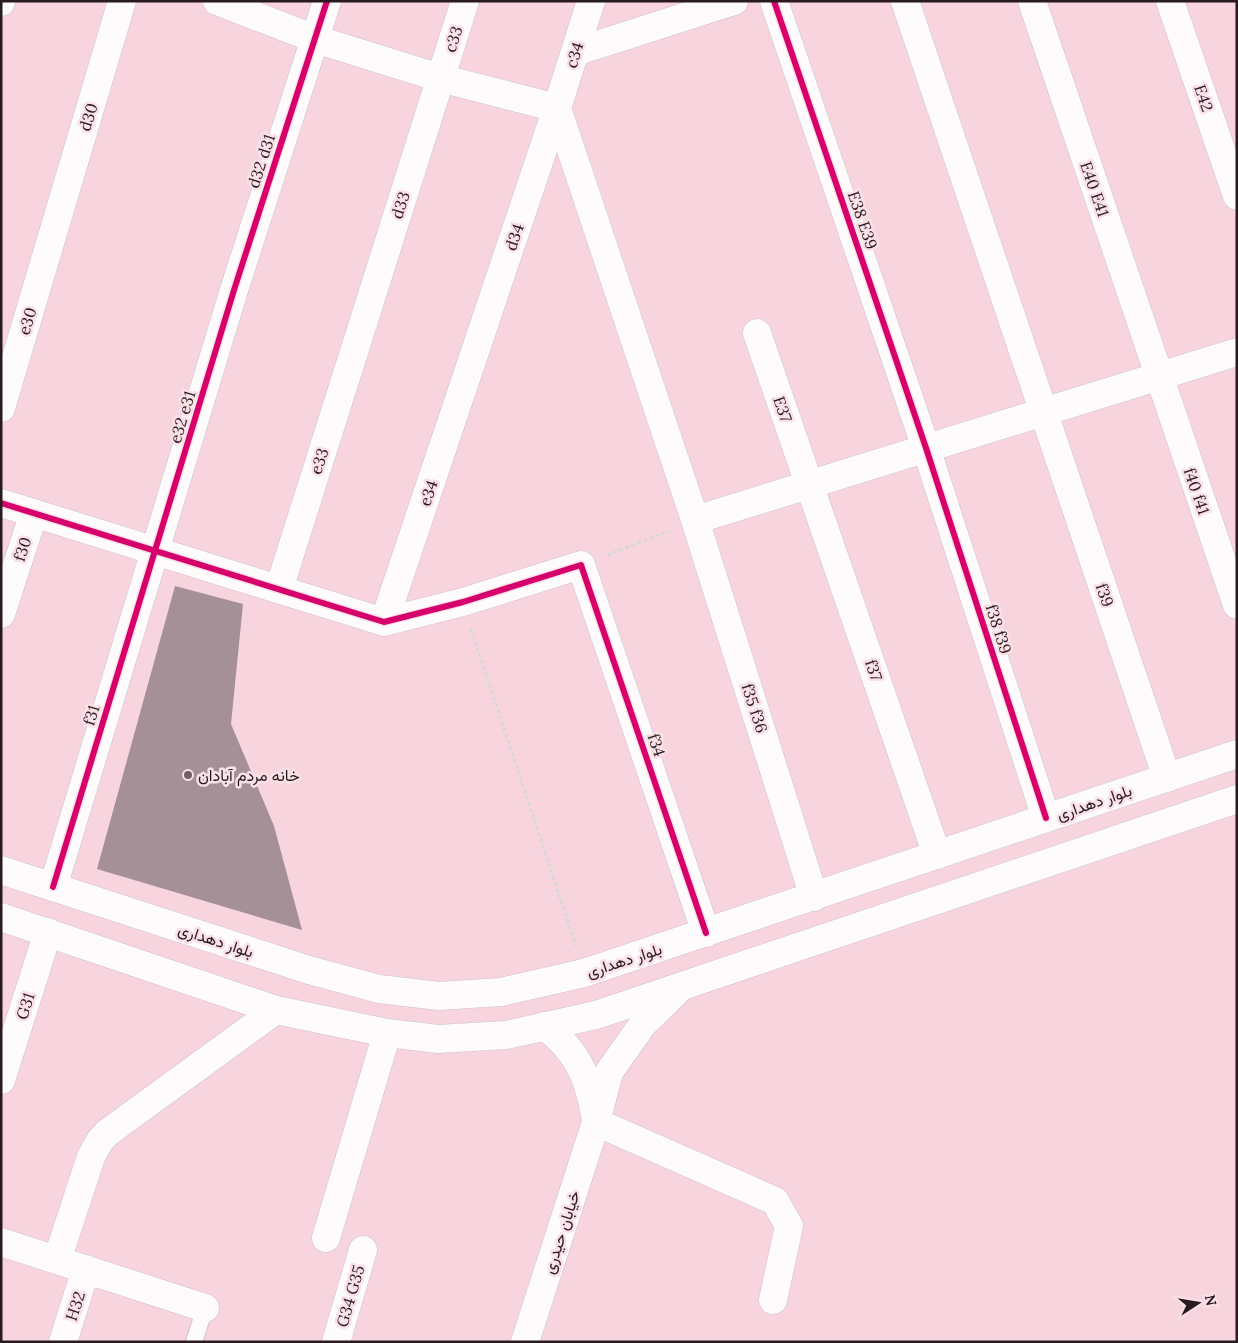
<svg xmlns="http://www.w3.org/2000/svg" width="1238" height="1343" viewBox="0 0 1238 1343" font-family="Lora,Vazirmatn,serif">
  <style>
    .green { fill: #f8d5de }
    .building { fill: #a49096 }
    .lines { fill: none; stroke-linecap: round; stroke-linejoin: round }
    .service-casing { stroke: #cfc1c5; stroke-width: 18 }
    .minor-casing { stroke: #cfc1c5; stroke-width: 29 }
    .tertiary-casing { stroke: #cfc1c5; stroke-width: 29 }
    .secondary-casing { stroke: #cfc1c5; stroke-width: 29 }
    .path { stroke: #dad7d7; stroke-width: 3; stroke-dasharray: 4 2.5; stroke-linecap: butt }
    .service { stroke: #fdfbfc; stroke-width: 16 }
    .minor { stroke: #fdfbfc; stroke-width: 28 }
    .tertiary { stroke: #fdfbfc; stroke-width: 28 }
    .secondary { stroke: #fdfbfc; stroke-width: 28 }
    .cycleway-casing { stroke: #fae1e7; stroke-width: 9 }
    .cycleway { stroke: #d6006c; stroke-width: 6 }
    .poi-dot { fill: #6f6265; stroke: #fae1e7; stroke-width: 2 }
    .labels { text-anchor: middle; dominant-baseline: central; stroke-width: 5; stroke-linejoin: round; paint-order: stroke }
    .street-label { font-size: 16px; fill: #281a1e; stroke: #fae1e7 }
    .poi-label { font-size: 16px; fill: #281a1e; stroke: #fae1e7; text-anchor: start }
  </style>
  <rect width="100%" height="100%" fill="#f4e7ea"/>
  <path class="green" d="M1 1H1237V1342H1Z"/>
  <path class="building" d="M175 586 243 604 231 724 274 826 302 930 97 869Z"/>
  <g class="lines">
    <defs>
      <path id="service" d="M194 1342 205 1308"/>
      <path id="minor" d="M217 1 315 39 440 78 557 108
        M774 1 926 448 1046 818
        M905 1 1167 778
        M1032 1 1237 605
        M1170 1 1237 196
        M1 2V1
        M575 52 734 1
        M557 108 695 520 814 897
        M757 333 937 855
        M1 408 122 1
        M1 503 384 622 463 602 581 565 706 933
        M695 520 1237 352
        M279 589 465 1
        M1 614 34 513
        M384 622 557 108 591 1
        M53 887 234 290 327 1
        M1 1080 48 932
        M596 1122 775 1201 789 1226 773 1300
        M326 1238 387 1033
        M1 1242 205 1308
        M57 1260 91 1157 99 1142 107 1133 276 1010
        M63 1342 86 1269
        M336 1342 363 1250"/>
      <path id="tertiary" d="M544 1026C577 1050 588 1076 595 1115
        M525 1342 596 1122 609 1072 643 1024 681 987"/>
      <path id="secondary" d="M1 870 309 970 379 989 439 996 501 992 584 973 1237 754
        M1 917 276 1010 387 1033 438 1039 506 1035 596 1015 1237 799"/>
    </defs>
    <use href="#service" class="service-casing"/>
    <use href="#minor" class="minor-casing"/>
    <use href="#tertiary" class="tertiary-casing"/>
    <use href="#secondary" class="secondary-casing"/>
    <path class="path" d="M607 555 669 531
      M471 629 576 946"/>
    <use href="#service" class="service"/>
    <use href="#minor" class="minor"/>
    <use href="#tertiary" class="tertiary"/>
    <use href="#secondary" class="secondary"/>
    <defs>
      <path id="cycleway" d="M774 1 926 448 1046 818
        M1 503 384 622 463 602 581 565 706 933
        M53 887 234 290 327 1"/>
    </defs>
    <use href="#cycleway" class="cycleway-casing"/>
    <use href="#cycleway" class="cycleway"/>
  </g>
  <circle class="poi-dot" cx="188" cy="775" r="5"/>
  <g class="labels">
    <g class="street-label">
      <text transform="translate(453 39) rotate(-72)">c33</text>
      <text transform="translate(574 55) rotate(-73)">c34</text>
      <text transform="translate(1204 98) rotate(71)">E42</text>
      <text transform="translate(88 117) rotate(-73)">d30</text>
      <text transform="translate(261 161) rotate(-72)">d32 d31</text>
      <text transform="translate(1095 189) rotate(71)">E40 E41</text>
      <text transform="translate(400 205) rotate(-72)">d33</text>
      <text transform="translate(863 220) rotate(71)">E38 E39</text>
      <text transform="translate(514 237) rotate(-71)">d34</text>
      <text transform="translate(27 321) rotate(-73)">e30</text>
      <text transform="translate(783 409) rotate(71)">E37</text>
      <text transform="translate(182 417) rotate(-73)">e32 e31</text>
      <text transform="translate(319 461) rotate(-72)">e33</text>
      <text transform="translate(1197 491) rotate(71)">f40 f41</text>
      <text transform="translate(428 493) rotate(-71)">e34</text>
      <text transform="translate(22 549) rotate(-72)">f30</text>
      <text transform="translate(1105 595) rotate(71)">f39</text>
      <text transform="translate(999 629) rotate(72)">f38 f39</text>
      <text transform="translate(874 670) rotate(71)">f37</text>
      <text transform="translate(755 708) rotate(72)">f35 f36</text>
      <text transform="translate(91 715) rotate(-73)">f31</text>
      <text transform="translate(657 745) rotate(71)">f34</text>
      <text transform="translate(1094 802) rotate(-19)">بلوار دهداری</text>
      <text transform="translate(216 940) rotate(18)">بلوار دهداری</text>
      <text transform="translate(624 960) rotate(-18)">بلوار دهداری</text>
      <text transform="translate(25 1006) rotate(-72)">G31</text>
      <text transform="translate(561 1232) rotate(-72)">خیابان حیدری</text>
      <text transform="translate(350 1296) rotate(-74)">G34 G35</text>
      <text transform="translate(75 1306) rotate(-72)">H32</text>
    </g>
    <g class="poi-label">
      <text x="198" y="775">خانه مردم آبادان</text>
    </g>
  </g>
  <rect width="1238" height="1343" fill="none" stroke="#281a1e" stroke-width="5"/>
  <g transform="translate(1198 1303) rotate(78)" stroke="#fae1e7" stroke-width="4" paint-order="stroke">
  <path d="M0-4L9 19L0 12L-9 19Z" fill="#281a1e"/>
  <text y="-8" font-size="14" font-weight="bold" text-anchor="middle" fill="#281a1e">N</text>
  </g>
</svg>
